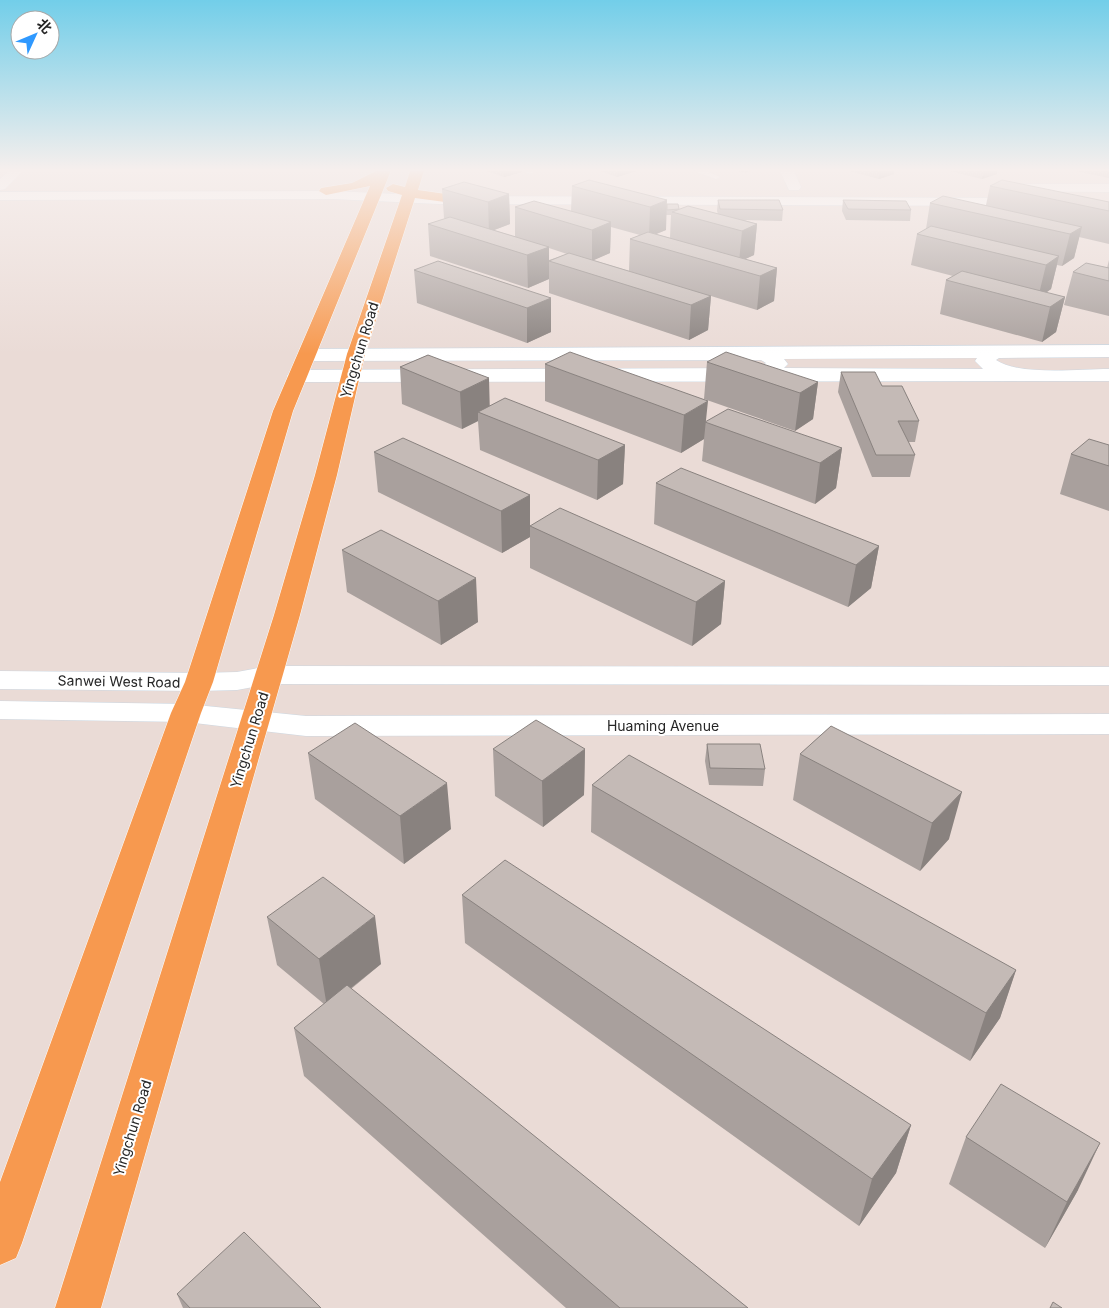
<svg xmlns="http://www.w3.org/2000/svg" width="1109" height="1308" viewBox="0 0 1109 1308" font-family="Inter,'Noto Sans SC',sans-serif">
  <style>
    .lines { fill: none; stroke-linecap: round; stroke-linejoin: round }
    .lane-casing { stroke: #ccd7e1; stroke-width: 1 }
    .street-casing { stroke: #ccd7e1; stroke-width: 1 }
    .secondary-casing { stroke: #ccd7e1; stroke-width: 1 }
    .primary-casing { stroke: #fff; stroke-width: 1 }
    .lane { fill: #fff; fill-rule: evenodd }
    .street { fill: #fff; fill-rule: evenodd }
    .secondary { fill: #fff; fill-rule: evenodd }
    .primary { fill: #f7994f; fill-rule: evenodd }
    .wall { fill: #a9a09d; fill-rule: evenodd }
    .shaded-wall { fill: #89827f }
    .building { fill: #c4bab6; stroke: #89827f }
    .labels { text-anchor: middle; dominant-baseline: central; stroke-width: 4; stroke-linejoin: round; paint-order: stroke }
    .street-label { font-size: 14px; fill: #262626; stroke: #fff }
  </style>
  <rect width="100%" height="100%" fill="#eadbd6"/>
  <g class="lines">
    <defs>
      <path id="lane" d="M524 171H533L534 172 530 174Z
        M694 171H706L720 177 716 179Z"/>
      <path id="street" d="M9 171H23L5 189 0 190V179Z
        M780 171H794L801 187 799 190H789Z
        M1109 345V357L999 358 996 360C1019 376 1080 369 1109 369V381L297 382 290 380 287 376 290 372 297 370 759 368 766 363 761 360 306 361 299 359 297 355 299 351 306 349ZM977 358 975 361 983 369 784 368 788 364 784 359Z"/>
      <path id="secondary" d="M1001 184H1109V192L996 191 994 188Z
        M333 191 439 196 1025 198 1030 199 1032 202 1030 205 1025 206 439 204 333 199 0 200V192Z
        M269 666 1109 667V685L269 684 237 690 199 691 0 689V671L199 673 237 672Z
        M0 701 186 704 306 716 1109 714V734L306 736 186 722 0 719Z"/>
      <path id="primary" d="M376 171H390V173L293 411 213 682 201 713 22 1243 16 1258 0 1265V1182L171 713 185 682 273 411 370 186 326 195 319 191 321 188 352 183Z
        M410 171H424L418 190 460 196 465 197 467 200 465 203 460 204 415 198 365 354 337 475 300 615 101 1308H55L274 615 315 475 347 354 402 195 388 191 386 188 393 184 405 187Z"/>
    </defs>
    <use href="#lane" class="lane-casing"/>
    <use href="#street" class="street-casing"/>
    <use href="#secondary" class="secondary-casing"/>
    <use href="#primary" class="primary-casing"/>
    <use href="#lane" class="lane"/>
    <use href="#street" class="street"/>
    <use href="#secondary" class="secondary"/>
    <use href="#primary" class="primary"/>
  </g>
  <path class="wall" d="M486 171H522V172L504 177Z
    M600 171H636L617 177Z
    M737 171H751L745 173Z
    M849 171H894V174L879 179Z
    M949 171H997V174L982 179Z
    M1075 171H1109V178Z
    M572 186 667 204 679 209 718 214 717 211 718 200 783 210 782 221 744 220 757 224 754 255 745 259 777 268 774 301 757 310 629 271 630 239 640 235 611 227 610 253 593 260 711 296 708 330 689 340 549 293V279L528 288 430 256 428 224 445 219 444 218 442 189 509 194 510 224 494 230 515 237V207L571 211ZM666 215H671L670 238 656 234 666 230ZM549 248 567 254 549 260Z
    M990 186 1109 202V244L1079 237 1074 258 1062 266 1057 265 1051 289 1046 293 1065 297 1056 332 1042 342 940 314 946 280 953 276 911 265 917 234 926 229 930 203 986 205Z
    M843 200 911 210 910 221 846 220 842 211Z
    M1109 260V316L1064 305 1073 272 1107 268Z
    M414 270 551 298V332L527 343 417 303Z
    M428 355 490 406 625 445 623 484 597 500 480 450 478 421 462 429 402 404 400 367Z
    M707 362 818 382 813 419 795 431 704 399Z
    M545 364 706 422 842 448 836 488 815 504 702 461 704 439 681 453 545 401Z
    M841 372 882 386 919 421 915 442H908L915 455 910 477H872L838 392Z
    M1109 445V511L1060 494 1071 454Z
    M374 452 530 495V526L725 581 721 624 692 646 530 568V537L502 553 378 492Z
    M656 483 879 546 871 588 848 607 654 524Z
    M342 550 478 622 441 645 347 592Z
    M831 726 949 839 920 871 793 800 800 754Z
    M707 744 765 769 763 786 709 785 705 761Z
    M493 749H585L584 795 543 827 495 796Z
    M308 753 451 829 404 864 315 799Z
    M592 785 1016 970 1000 1018 970 1061 591 832Z
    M462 895 911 1125 896 1173 859 1226 465 943Z
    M267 917 381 964 351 989 748 1308H566L304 1076 294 1028 324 1004 277 965Z
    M966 1137 1078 1190 1045 1248 949 1184Z
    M177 1294 321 1308H183Z"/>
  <path class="shaded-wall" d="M504 171H522V172L504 177Z
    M618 171H636L617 177Z
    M880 171H894V174L879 179Z
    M984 171H997V174L982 179Z
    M509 194 510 224 489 232 488 202Z
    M667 200 666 230 649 237 650 207Z
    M611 222 610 253 592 261V230Z
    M757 224 754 255 739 262 742 231Z
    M1082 227 1074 258 1062 266 1070 234Z
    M549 247V279L528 288 527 255Z
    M1059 256 1051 289 1038 298 1046 265Z
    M777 268 774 301 757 310 760 276Z
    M711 296 708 330 689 340 691 305Z
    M1065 297 1056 332 1042 342 1050 307Z
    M551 298V332L527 343V308Z
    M489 378 490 416 478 412V421L462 429 460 392Z
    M818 382 813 419 795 431 800 393Z
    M708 401 704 439 681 453 684 415Z
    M625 445 623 484 597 500 598 460Z
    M842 448 836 488 815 504 820 463Z
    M530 495V537L502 553 501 511Z
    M879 546 871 588 848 607 856 565Z
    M476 578 478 622 441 645 438 601Z
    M725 581 721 624 692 646 696 602Z
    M585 749 584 795 543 827 542 781Z
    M447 783 451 829 404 864 400 816Z
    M962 792 949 839 920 871 932 823Z
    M375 916 381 964 327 1007 319 959Z
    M1016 970 1000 1018 970 1061 986 1013Z
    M911 1125 896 1173 859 1226 872 1179Z
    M1100 1143 1078 1190 1045 1248 1067 1202Z"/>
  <path class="building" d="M589 180 667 200 650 207 572 186Z
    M1002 180 1109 202V211L990 186Z
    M464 182 509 194 488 202 442 189Z
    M943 196 1082 227 1070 234 930 203Z
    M718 200H779L783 210 720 209Z
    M843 200 906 201 911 210 848 209Z
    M534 201 611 222 592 230 515 207Z
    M667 204H678L679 209 667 210Z
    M688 206 757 224 742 231 672 212Z
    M450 217 549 247 527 255 428 224Z
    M931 226 1059 256 1046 265 917 234Z
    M648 232 777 268 760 276 630 239Z
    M569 253 711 296 691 305 549 261Z
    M438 261 551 298 527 308 414 270Z
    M1086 263 1109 268V281L1073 272Z
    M962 271 1065 297 1050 307 946 280Z
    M570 352 708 401 684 415 545 364Z
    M726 352 818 382 800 393 707 362Z
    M428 355 489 378 460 392 400 367Z
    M841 372H875L882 386H902L919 421H898L915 455H876Z
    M505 398 625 445 598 460 478 412Z
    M728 409 842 448 820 463 705 422Z
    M403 438 530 495 501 511 374 452Z
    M1089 439 1109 445V466L1071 454Z
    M681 468 879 546 856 565 656 483Z
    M560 508 725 581 696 602 530 526Z
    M381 530 476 578 438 601 342 550Z
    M536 720 585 749 542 781 493 749Z
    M355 723 447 783 400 816 308 753Z
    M831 726 962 792 932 823 800 754Z
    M707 744H760L765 769 710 768Z
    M629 755 1016 970 986 1013 592 785Z
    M505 860 911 1125 872 1179 462 895Z
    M323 877 375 916 319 959 267 917Z
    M347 985 748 1308H620L294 1028Z
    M1001 1084 1100 1143 1067 1202 966 1137Z
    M244 1232 321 1308H190L177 1294Z
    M1053 1302 1062 1308H1050Z"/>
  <linearGradient id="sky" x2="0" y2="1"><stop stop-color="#72cee9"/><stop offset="0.48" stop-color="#f6efed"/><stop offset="1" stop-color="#f6efed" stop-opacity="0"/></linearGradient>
  <rect width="1109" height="354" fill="url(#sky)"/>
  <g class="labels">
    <g class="street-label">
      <text transform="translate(359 350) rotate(-73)">Yingchun Road</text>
      <text transform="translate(119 681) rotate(1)">Sanwei West Road</text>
      <text x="663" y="725">Huaming Avenue</text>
      <text transform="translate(249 740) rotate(-73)">Yingchun Road</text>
      <text transform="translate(132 1128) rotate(-73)">Yingchun Road</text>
    </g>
  </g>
  <g transform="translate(35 35) rotate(46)"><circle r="24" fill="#ffffff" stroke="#a8a8a8"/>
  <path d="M0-4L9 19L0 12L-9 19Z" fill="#2f99ff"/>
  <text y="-8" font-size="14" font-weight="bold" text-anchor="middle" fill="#262626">北</text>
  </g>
</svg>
